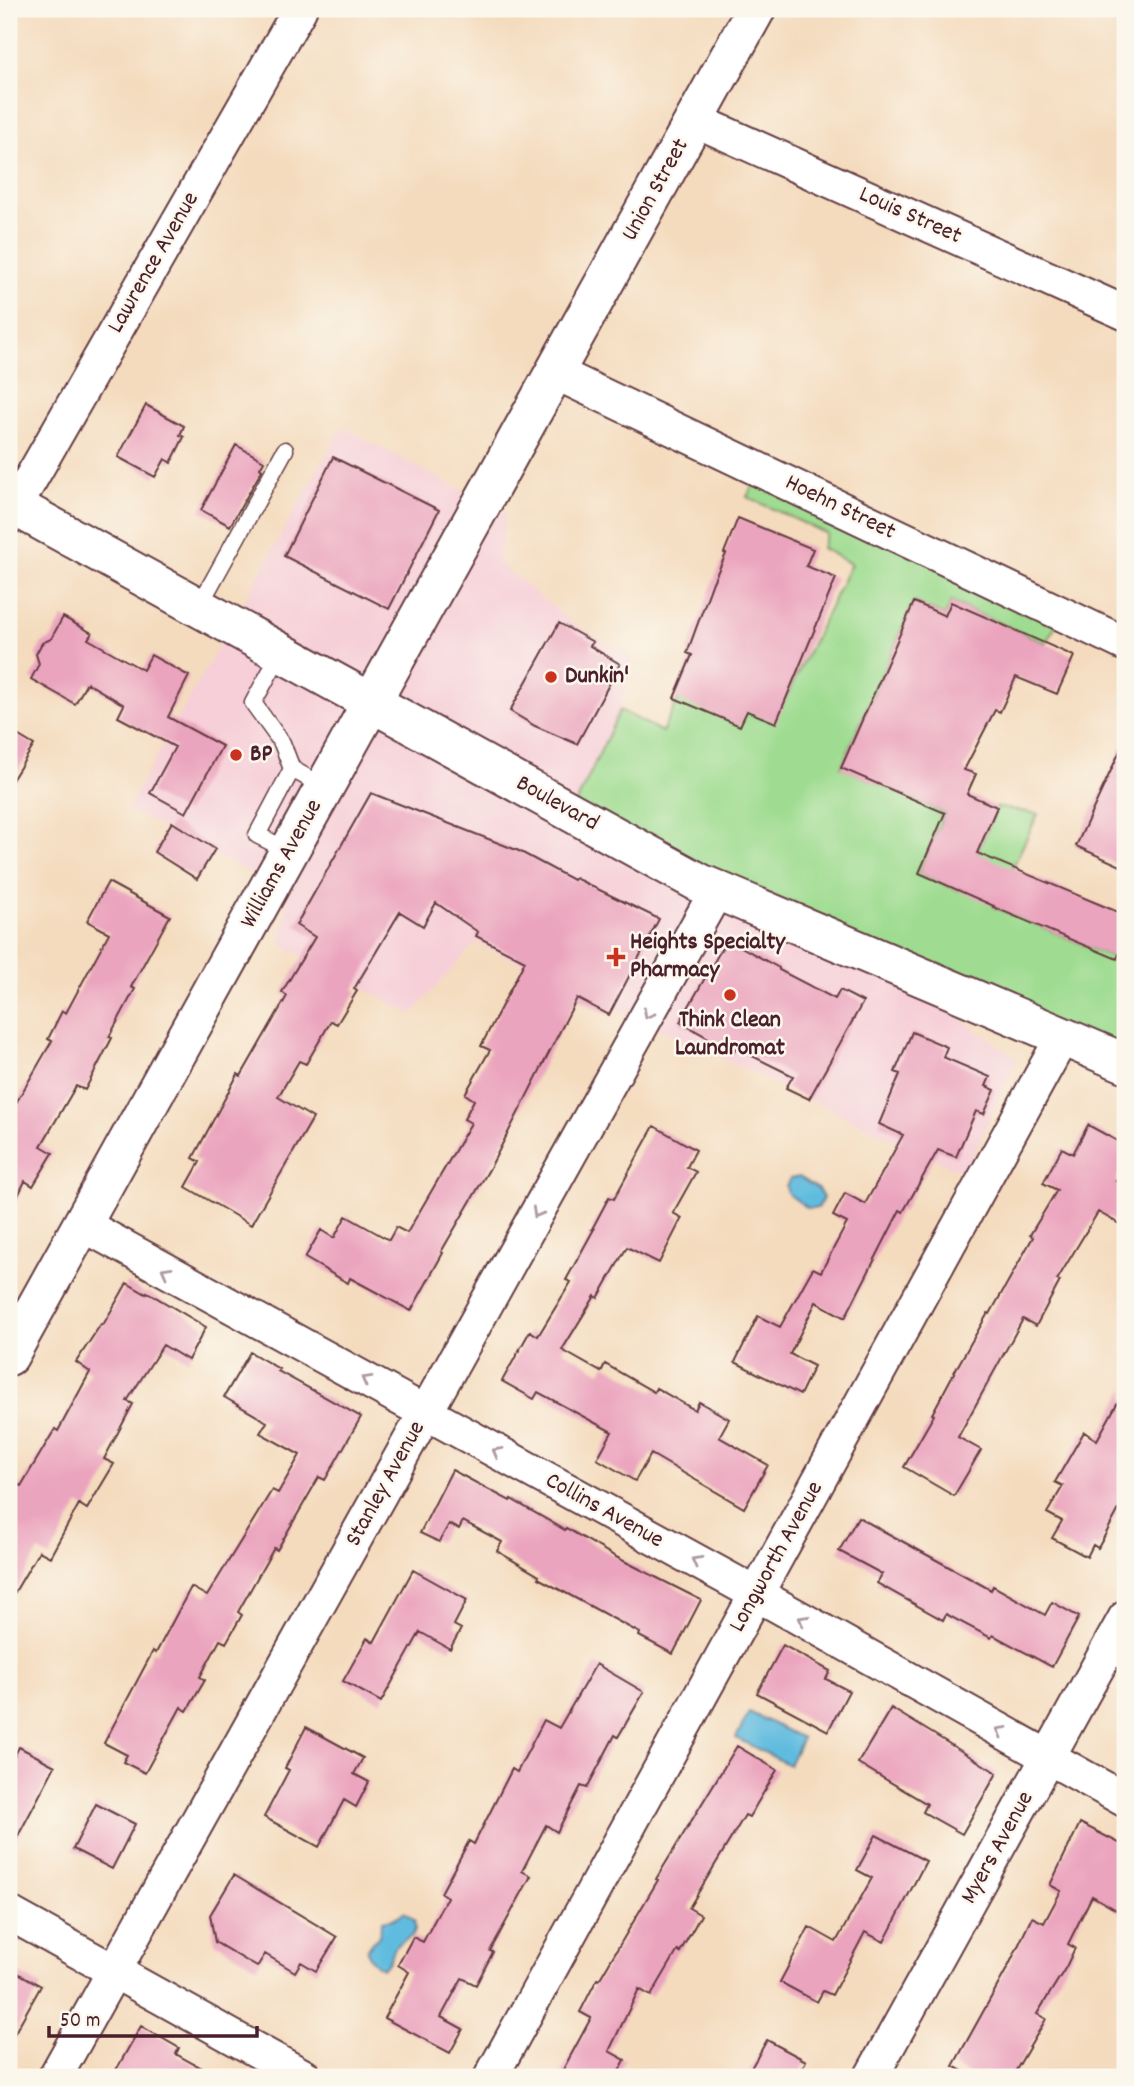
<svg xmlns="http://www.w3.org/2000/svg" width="1134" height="2086" viewBox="0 0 1134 2086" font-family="Dekko,sans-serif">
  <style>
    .built { fill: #f6cfd8 }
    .green { fill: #9fdc91; stroke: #747e5e; stroke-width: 2 }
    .water { fill: #61bcdf; stroke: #566e85; stroke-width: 2 }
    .building { fill: #eba4be }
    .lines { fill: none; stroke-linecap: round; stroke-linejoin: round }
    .lane-casing { stroke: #643b41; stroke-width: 19 }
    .street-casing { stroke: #643b41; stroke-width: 37 }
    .secondary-casing { stroke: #643b41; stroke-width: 42 }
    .lane { stroke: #fff; stroke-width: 16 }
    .street { stroke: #fff; stroke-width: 33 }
    .secondary { stroke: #fff; stroke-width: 38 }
    .oneway { stroke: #ae9aa0 }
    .poi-dot { fill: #c8321e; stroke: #fbf7ec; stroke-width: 2.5 }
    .labels { text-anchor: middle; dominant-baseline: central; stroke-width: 5; stroke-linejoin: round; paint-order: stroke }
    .street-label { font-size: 24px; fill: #4a1f2b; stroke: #fbf7ec }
    .poi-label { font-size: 24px; font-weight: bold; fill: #4a1f2b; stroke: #fbf7ec; text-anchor: start }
  </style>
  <rect width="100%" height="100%" fill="#fbf7ec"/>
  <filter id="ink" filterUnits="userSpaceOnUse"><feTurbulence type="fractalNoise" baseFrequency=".0143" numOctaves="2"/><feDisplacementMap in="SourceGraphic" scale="14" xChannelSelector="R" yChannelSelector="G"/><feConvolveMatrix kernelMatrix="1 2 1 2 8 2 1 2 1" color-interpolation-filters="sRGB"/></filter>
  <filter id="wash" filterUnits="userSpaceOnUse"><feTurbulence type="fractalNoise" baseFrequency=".00686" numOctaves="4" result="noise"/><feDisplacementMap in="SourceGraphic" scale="28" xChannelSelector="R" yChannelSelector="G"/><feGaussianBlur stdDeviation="1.57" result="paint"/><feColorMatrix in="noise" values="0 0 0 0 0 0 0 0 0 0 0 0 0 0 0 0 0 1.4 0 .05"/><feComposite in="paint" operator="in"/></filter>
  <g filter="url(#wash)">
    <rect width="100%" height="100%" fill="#f4dbbe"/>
    <path class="built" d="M342 427 506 514 498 562 573 624 634 658 605 763 1017 1059 965 1173 476 942 412 1014 281 944 288 893 127 809Z"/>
    <path class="green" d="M760 470 1063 615 1045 643 951 602 945 616 914 602 841 767 945 813 919 873 960 891 997 807 1038 814 994 907 1117 959 1121 951 1125 953V1063L572 812 620 710 662 732 687 682 747 711 781 708 851 564 822 548 827 534 747 497Z"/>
    <path class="water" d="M799 1177 818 1189 823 1198 818 1208H808L788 1194 786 1186 790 1179Z
      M749 1712 802 1738 789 1765 736 1738Z
      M404 1912 414 1920C415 1925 416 1928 414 1932 411 1939 405 1939 399 1943 390 1950 394 1960 383 1968 374 1965 368 1958 367 1949L379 1936 382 1921 393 1919Z"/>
    <g id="blocks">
      <path class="building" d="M146 405 184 426 180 435 184 437 171 463 165 459 155 477 118 457Z
        M236 445 264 461 260 468 262 470 230 526 201 510Z
        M333 457 439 510 389 609 284 556Z
        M738 518 813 549 806 566 836 578 776 723 747 711 740 726 674 698 692 655 687 653 713 582 726 554 724 553Z
        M914 602 945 616 951 602 1074 656 1057 694 1016 677 1000 712 995 710 964 770 976 774 967 794 997 807 977 853 1125 915V940L1117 959 993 907 994 906 919 873 945 813 841 768Z
        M63 617 92 633 88 639 143 670 151 655 189 676 168 717 222 746 186 813 150 793 175 747 118 717 124 705 87 683 75 704 31 679 39 664 36 654 42 643 51 639Z
        M559 623 593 642 590 646 620 664 577 744 535 726 510 711Z
        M9 730 34 745 9 785Z
        M1125 740V868L1076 846Z
        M371 793 519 851 573 880 575 878 659 919 609 1015 577 998 491 1166 441 1252 443 1253 411 1311 350 1278 348 1283 305 1258 321 1230 334 1238 346 1216 389 1240 396 1227 407 1233 471 1123 464 1119 474 1100 465 1094 490 1050 481 1046 525 961 476 936 478 932 436 903 423 926 400 912 354 989 357 991 337 1024 331 1021 306 1064 299 1061 278 1097 313 1118 251 1225 186 1187 200 1162 193 1158 238 1074 241 1076 287 996 282 992 315 937 296 925Z
        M172 822 215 849 197 879 154 852Z
        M108 882 170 916 131 987 135 989 109 1037 112 1038 85 1090 76 1086 41 1146 53 1153 33 1186 25 1181 9 1215V1115L52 1041 48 1039 62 1011 66 1013 109 933 87 921Z
        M727 939 779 968V970L835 999 840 990 863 1002 809 1099 786 1088 793 1076 736 1048 734 1052 680 1022Z
        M912 1032 947 1047 943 1057 990 1077 986 1086 995 1090 984 1114 976 1111 956 1157 938 1150 903 1212 900 1210 845 1318 816 1302 790 1354 814 1366 800 1395 735 1362 758 1316 780 1327 813 1268 821 1272 847 1223 833 1216 845 1193 865 1204 903 1135 879 1124 900 1074 895 1072Z
        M1088 1125 1125 1145V1164L1116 1181 1125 1186V1227L1098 1212 1057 1280 1060 1281 1036 1326 1023 1319 958 1437 981 1450 954 1496 904 1467 934 1415 932 1414 956 1369 988 1313 990 1314 1033 1237 1030 1235 1057 1190 1043 1183 1062 1148 1073 1154Z
        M654 1126 696 1150 687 1167 696 1172 673 1213 682 1218 659 1263 627 1247 598 1298 595 1296 562 1350 601 1372 605 1364 654 1392 656 1388 695 1410 699 1402 729 1419 719 1437 768 1465 744 1508 651 1454 635 1481 597 1459 612 1432 538 1392 534 1399 502 1381 530 1331 538 1336 571 1282 566 1280 594 1229H592L609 1197 614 1199Z
        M127 1283 146 1294 147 1292 206 1327 188 1360 163 1345 127 1401 133 1404 104 1459 114 1464 87 1509 79 1504 50 1557 39 1551 9 1602V1479L21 1486 55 1429 58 1431 90 1372 76 1362 101 1324 103 1325Z
        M250 1352 279 1369 278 1371 361 1417 325 1480 319 1477 277 1550 274 1548 238 1612 242 1615 226 1643 220 1640 200 1677 205 1680 187 1711 181 1707 145 1773 123 1762 127 1755 104 1743 153 1651 156 1653 191 1587 207 1596 272 1490 278 1493 300 1455 260 1433 267 1422 224 1397Z
        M1125 1389V1498L1098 1548 1093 1545 1087 1557 1052 1538 1062 1521 1047 1513 1063 1486 1055 1482 1084 1432 1097 1440Z
        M452 1470 510 1501 511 1499 565 1530 566 1528 616 1557 701 1600 673 1654 639 1636 640 1633 538 1578 539 1576 497 1551 502 1542 463 1521 459 1529 449 1524 439 1542 420 1533Z
        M858 1517 991 1590 993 1586 1045 1615 1052 1602 1079 1617 1052 1667 993 1635 991 1638 946 1614 943 1620 877 1583 882 1574 839 1551Z
        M413 1570 467 1600 454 1625 461 1629 450 1649 420 1632 381 1702 343 1681 367 1638 374 1642Z
        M783 1645 830 1671 826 1679 849 1691 828 1731 757 1693Z
        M596 1664 644 1692 618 1737 615 1735 587 1788 581 1786 557 1832 546 1825 522 1871 531 1876 490 1951 493 1952 476 1985 462 1978 441 2017 463 2029 450 2053 384 2018 409 1972 398 1965 413 1937 423 1942 447 1897 441 1893 469 1841 474 1844 512 1769 517 1772 544 1720 559 1728Z
        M891 1708 997 1773 962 1834 923 1812 927 1804 858 1763Z
        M306 1727 363 1758 354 1774 369 1782 356 1807 344 1800 319 1847 264 1817 289 1770 285 1768Z
        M737 1746 777 1770 749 1817 745 1815 689 1908 701 1915 680 1952 678 1950 651 1996 639 1989 609 2051 625 2060 616 2077H559L591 2018 580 2012 597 1979 599 1980 658 1880 656 1879Z
        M19 1747 55 1766 9 1853V1766Z
        M96 1804 135 1824 112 1869 73 1849Z
        M1080 1823 1125 1846V1915L1092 1896 1068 1944 1075 1948 1066 1967 1037 2014 1046 2019 1012 2077H973L953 2066 1009 1965 1032 1917 1044 1923 1061 1891 1050 1885Z
        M876 1835 926 1861 884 1942 865 1932 832 1995 823 1991 817 2002 780 1982 809 1927 836 1942 872 1878 857 1870Z
        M234 1875 337 1937 316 1971 301 1962 295 1972 265 1954 257 1967 215 1942 210 1915Z
        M9 1968 41 1986 9 2043Z
        M141 2026 179 2048 176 2054 217 2077H112Z
        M767 2040 806 2061 797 2077H746Z"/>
    </g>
  </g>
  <g filter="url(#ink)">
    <use href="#blocks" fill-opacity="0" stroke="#643b41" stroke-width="2"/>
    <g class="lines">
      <defs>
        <path id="lane" d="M198 608 285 450
          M281 652 253 703 282 743 292 769 324 787
          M289 851 257 835 292 769"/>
        <path id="street" d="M695 120 1125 313
          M554 372 1125 644
          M9 517 300 9
          M82 1224 780 1607 1125 1800
          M9 1913 305 2077
          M55 2077 717 890
          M491 2077 1063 1036
          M871 2077 1125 1618"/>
        <path id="secondary" d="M9 503 700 883 1125 1063
          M9 1356 756 9"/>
      </defs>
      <use href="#lane" class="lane-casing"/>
      <use href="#street" class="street-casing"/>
      <use href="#secondary" class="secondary-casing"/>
      <use href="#lane" class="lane"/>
      <use href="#street" class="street"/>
      <use href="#secondary" class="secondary"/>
    </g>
    <defs><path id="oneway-chevron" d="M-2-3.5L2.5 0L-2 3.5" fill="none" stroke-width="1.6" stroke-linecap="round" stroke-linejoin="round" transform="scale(1.75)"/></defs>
    <g class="oneway">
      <use href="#oneway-chevron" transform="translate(648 1014) rotate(119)"/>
      <use href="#oneway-chevron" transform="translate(537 1213) rotate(119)"/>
      <use href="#oneway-chevron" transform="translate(166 1271) rotate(-151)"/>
      <use href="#oneway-chevron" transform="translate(366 1380) rotate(-151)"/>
      <use href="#oneway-chevron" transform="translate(497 1452) rotate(-151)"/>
      <use href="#oneway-chevron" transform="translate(696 1561) rotate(-151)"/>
      <use href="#oneway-chevron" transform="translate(803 1620) rotate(-151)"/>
      <use href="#oneway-chevron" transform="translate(1001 1731) rotate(-151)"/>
    </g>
  </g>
  <g class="poi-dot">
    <circle cx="551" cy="677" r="7"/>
    <circle cx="236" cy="755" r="7"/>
    <path d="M612.5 946.5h7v7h7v7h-7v7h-7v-7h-7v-7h7z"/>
    <circle cx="730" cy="995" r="7"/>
  </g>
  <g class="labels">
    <g class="street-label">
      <text transform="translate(656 190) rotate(-61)">Union Street</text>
      <text transform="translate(910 216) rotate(24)">Louis Street</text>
      <text transform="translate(154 263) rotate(-60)">Lawrence Avenue</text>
      <text transform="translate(840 508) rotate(26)">Hoehn Street</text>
      <text transform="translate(557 804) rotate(29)">Boulevard</text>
      <text transform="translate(282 864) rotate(-61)">Williams Avenue</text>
      <text transform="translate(386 1484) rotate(-61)">Stanley Avenue</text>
      <text transform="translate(604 1511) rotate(29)">Collins Avenue</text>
      <text transform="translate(777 1557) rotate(-61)">Longworth Avenue</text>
      <text transform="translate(998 1848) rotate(-61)">Myers Avenue</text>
    </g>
    <g class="poi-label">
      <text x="565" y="677">Dunkin'</text>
      <text x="250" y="755">BP</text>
      <text x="630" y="943">Heights Specialty<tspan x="630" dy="28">Pharmacy</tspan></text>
      <text x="730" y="1021" text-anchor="middle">Think Clean<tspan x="730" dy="28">Laundromat</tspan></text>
    </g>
  </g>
  <rect width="1134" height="2086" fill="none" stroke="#fbf7ec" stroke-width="35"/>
  <path d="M49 2026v10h208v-10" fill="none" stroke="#4a1f2b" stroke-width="3.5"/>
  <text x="60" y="2026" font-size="21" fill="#4a1f2b" stroke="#fbf7ec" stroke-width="5" paint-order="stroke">50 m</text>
</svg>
